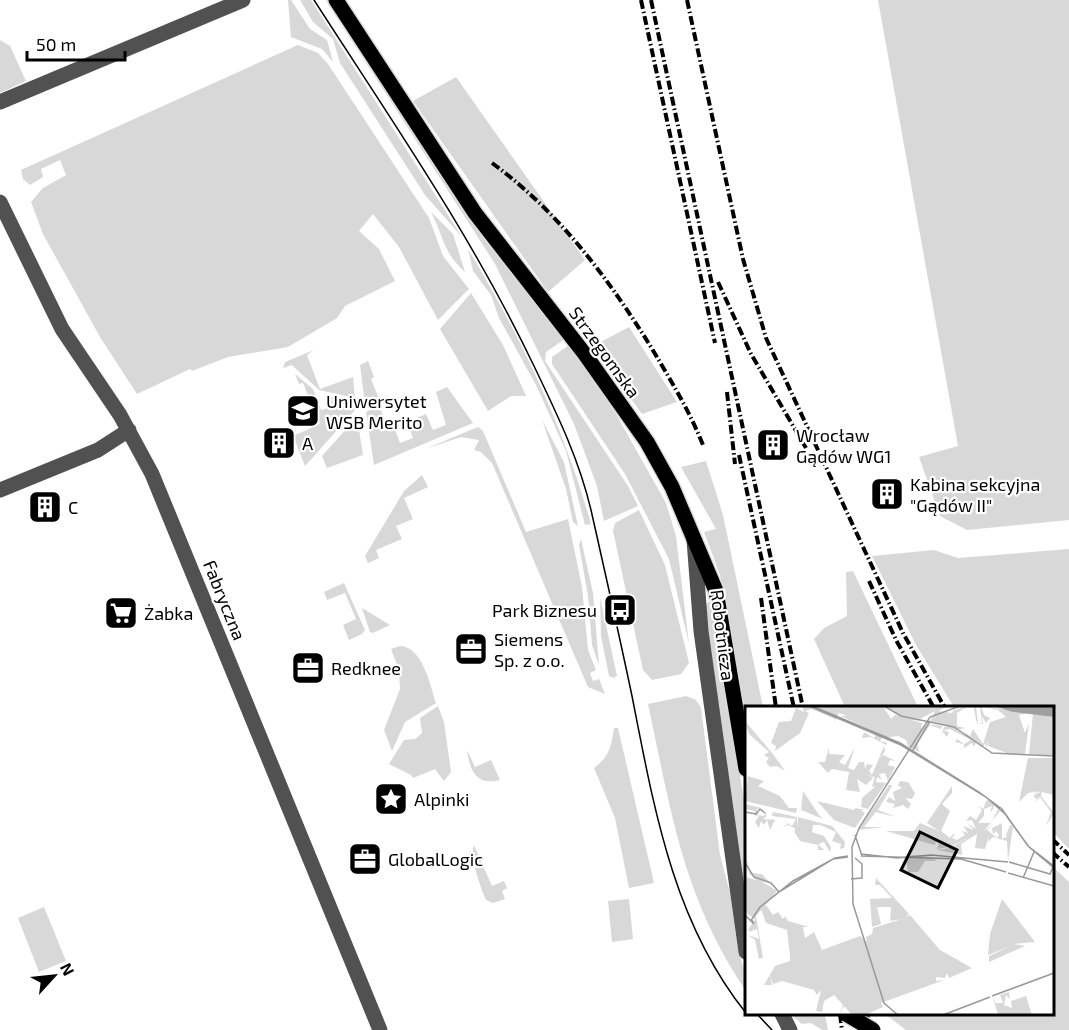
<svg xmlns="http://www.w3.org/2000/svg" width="1069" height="1030" font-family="'Exo 2',sans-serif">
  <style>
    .green { fill: #d8d8d8 }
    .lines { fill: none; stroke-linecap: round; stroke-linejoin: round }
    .major-casing { stroke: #dbdbdb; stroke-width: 18 }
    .minor { stroke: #515151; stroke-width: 15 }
    .major { stroke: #000; stroke-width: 15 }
    .tram { stroke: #000; stroke-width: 1.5 }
    .rail { stroke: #000; stroke-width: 4; stroke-dasharray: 9 3 1.5 3; stroke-linecap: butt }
    .major-bridge-casing { stroke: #dbdbdb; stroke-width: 18; stroke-linecap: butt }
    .major-bridge { stroke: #000; stroke-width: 15 }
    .labels { text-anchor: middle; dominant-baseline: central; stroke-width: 4.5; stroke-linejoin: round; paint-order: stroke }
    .street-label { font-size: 18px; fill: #000; stroke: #fff }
    .poi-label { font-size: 18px; fill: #000; stroke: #fff; text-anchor: start }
    .inset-road { fill: none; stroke: #999; stroke-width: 1.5 }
    .view { fill: #000; fill-opacity: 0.15; stroke: #000; stroke-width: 3 }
    .inset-edge { fill: none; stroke: #000; stroke-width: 3 }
  </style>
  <rect width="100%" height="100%" fill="#fff"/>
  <!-- green -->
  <path class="green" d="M 288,0 L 291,0 L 310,29 L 327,40 L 333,62 L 322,49 L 291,37 Z
    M 300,0 L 311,0 L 462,237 L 425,195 L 340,63 L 333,39 L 313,22 Z
    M 326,0 L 329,0 L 466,212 L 565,339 L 546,352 L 545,361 L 628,486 L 638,506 L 604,521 L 597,486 L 574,424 L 495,264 Z
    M 878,0 L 1069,0 L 1069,520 L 967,530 L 940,516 L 919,457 L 958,446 Z
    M 0,40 L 10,46 L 26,81 L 0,93 Z
    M 298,45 L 318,53 L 328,64 L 429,218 L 443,256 L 469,289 L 438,320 L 399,247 L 373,214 L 359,231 L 379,249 L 395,281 L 345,306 L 337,318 L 288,347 L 228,357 L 192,371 L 190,369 L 137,394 L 100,337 L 43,234 L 31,202 L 43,188 L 66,175 L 60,160 L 41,169 L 43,177 L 30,185 L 23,179 L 21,170 Z
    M 456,77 L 585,260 L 548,292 L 413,101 Z
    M 431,212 L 453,234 L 465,272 C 442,251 445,239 431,212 Z
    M 468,249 C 520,335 564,427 591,524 L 585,525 L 566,451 L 536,385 L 499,318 L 491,295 L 473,271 Z
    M 471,293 L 503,345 L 526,396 L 511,396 L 488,411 L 440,329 Z
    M 629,327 L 677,402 L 642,414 L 593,346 Z
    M 569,345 L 612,407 L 666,503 L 676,536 L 689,644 L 669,559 L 625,474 L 552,364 L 552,357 Z
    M 314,350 L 307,355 L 320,389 L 353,377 L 355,398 L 319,390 L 292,365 L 283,368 L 285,362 Z
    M 368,361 L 374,377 L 371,379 L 379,399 L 364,397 L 360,365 Z
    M 295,374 L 313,389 L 321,410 L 331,407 L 326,396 L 356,402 L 356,409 L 305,466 L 293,436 L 320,424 L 303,383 L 299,384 Z
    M 447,387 L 473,423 L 374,465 L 366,412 L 379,405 L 388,429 L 394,427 L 400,443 L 413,438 L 407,422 L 426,414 L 433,430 L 446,425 L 436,392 Z
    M 357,417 L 363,455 L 327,468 L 322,456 Z
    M 542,420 L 564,462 L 578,526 L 573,522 L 566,489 Z
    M 478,427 L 483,431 L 526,532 L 568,519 L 582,587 L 588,650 L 596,670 L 590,673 L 593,681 L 599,679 L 605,694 L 588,687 L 492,463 L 481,452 L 474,450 L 479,440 L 461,437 L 425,449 Z
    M 706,461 L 723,515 L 763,707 L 746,708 L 746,716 L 720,575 L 704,532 L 716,529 L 681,467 Z
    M 422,475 L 428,487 L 404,498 L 413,519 L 396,526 L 402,539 L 376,550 L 379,558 L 368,563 L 365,556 L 404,491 Z
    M 639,510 L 665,565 L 689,663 L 681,674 L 652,680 L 643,670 L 613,531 L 615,523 Z
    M 581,539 L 593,593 L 599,665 L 592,645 L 588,596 L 579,545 Z
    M 1069,549 L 1069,849 L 1053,832 L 1052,708 L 954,707 L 916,645 L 872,556 L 934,550 L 958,558 Z
    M 853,571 L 918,707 L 845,707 L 814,639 L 824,628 L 847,616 L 846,572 Z
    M 344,583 L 365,630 L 362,634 L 349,640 L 343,625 L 356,619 L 345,593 L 327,600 L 324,592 Z
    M 600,597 L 617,676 L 613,678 L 609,676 L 601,636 Z
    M 708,602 L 711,603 L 746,811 L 746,916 L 705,607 Z
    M 362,608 L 390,625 L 373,633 L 370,632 Z
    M 400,646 C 423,647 430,685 436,703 L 405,722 L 392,751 L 384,730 L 400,689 L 399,670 L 391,649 Z
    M 686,696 L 696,700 L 701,708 L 720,855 L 730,893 L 738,950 L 746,975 L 746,991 C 683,898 671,811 648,704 Z
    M 438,706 L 444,722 L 451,772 L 444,781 L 435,769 L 413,778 L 411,775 L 389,764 L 404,740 L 415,739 L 422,733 L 420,718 Z
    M 614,728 L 618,728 L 654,883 L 629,888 L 615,818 L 594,768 C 610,756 611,746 614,728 Z
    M 467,750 L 475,767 L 491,760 L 500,780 C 476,786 470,771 467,750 Z
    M 474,845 L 492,886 L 504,881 L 507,888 L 502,891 L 505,899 L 493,903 L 486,900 C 481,889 469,855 474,845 Z
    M 1053,867 L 1069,882 L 1069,1030 L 906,1030 L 885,1014 L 1052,1014 Z
    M 629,899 L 633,939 L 612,942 L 608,901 Z
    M 44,907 L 66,961 L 39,972 L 18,918 Z
    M 790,1014 L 825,1014 L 828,1030 L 822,1030 L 811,1023 L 802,1024 Z"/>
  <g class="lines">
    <defs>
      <path id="major" d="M 336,0 L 475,213 L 584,353 L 647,442 L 672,487 L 716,591 L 746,769"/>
    </defs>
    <!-- major casing -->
    <use href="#major" class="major-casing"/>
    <!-- minor -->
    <path class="minor" d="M 0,102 L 243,0
      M 0,202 L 62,329 L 120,415 L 152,474 L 380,1030
      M 0,490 L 98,450 L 129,430
      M 694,540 L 701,631 L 746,952
      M 782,1014 L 790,1030"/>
    <!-- major -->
    <use href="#major" class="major"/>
    <!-- tram -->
    <path class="tram" d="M 314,0 C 392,121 472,236 534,366 C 557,414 579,459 591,510 C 605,572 619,634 632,696 C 654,808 673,922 746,1013
      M 757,1014 L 772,1030"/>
    <!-- rail -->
    <path class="rail" d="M 641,0 L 715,343
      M 651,0 L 803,708
      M 687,0 L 743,259 L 766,338 L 903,633 L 945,708
      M 492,163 C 559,212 608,278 651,347 C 670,379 689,410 703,445
      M 718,282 L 751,354 L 806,448
      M 727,392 L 735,464
      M 739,455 L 794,708
      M 869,581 L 896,640 L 934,708
      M 761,598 L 776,708
      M 1052,839 L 1069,855
      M 1052,852 L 1069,867
      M 840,1014 L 842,1030
      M 867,1014 L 870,1030"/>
    <defs>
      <path id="major-bridge" d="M 846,1014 L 873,1030"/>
    </defs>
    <!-- major-bridge casing -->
    <use href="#major-bridge" class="major-bridge-casing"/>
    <!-- major-bridge -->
    <use href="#major-bridge" class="major-bridge"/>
  </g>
  <!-- icons -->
  <defs>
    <symbol id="university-square" viewBox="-11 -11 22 22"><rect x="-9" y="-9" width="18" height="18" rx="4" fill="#000" stroke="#fff"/><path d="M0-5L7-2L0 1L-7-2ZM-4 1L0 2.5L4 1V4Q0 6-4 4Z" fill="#fff"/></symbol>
    <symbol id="building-square" viewBox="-11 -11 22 22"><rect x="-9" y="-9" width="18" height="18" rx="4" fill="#000" stroke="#fff"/><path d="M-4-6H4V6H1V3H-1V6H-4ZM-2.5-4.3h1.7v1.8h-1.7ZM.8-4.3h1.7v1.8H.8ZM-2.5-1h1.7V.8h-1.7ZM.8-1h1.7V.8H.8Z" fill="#fff"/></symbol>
    <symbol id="bus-square" viewBox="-11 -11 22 22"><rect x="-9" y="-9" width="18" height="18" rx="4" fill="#000" stroke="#fff"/><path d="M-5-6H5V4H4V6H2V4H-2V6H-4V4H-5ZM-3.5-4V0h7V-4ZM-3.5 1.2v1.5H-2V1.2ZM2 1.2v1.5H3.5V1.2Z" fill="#fff"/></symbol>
    <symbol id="supermarket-square" viewBox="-11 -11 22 22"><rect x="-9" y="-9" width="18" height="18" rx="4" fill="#000" stroke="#fff"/><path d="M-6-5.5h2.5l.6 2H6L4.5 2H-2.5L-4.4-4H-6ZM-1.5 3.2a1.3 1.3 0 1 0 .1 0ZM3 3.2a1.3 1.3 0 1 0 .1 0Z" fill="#fff"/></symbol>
    <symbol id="office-square" viewBox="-11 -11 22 22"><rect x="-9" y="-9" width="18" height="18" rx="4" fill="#000" stroke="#fff"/><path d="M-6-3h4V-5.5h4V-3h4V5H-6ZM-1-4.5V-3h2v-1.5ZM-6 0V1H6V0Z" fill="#fff"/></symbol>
    <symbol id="sight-square" viewBox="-11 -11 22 22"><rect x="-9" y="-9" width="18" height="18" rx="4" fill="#000" stroke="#fff"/><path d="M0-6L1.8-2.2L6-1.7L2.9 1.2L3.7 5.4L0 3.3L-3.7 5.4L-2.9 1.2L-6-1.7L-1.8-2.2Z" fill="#fff"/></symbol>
  </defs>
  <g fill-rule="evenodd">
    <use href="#university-square" x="284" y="392" width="38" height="38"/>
    <use href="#building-square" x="260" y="424" width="38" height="38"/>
    <use href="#building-square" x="754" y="426" width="38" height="38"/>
    <use href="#building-square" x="868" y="475" width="38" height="38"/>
    <use href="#building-square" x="26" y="488" width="38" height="38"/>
    <use href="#bus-square" x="601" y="591" width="38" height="38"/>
    <use href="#supermarket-square" x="102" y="594" width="38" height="38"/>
    <use href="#office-square" x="452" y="630" width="38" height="38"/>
    <use href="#office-square" x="289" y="649" width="38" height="38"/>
    <use href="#sight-square" x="372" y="780" width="38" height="38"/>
    <use href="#office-square" x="346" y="840" width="38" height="38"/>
  </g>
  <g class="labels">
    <!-- street labels -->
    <g class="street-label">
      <text transform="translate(605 352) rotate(54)">Strzegomska</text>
      <text transform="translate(225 600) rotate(68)">Fabryczna</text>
      <text transform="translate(723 635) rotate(83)">Robotnicza</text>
    </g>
    <!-- poi labels -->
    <g class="poi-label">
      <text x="326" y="401">Uniwersytet<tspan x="326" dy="21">WSB Merito</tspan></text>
      <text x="796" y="435">Wrocław<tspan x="796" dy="21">Gądów WG1</tspan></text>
      <text x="302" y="443">A</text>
      <text x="910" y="484">Kabina sekcyjna<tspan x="910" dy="21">"Gądów II"</tspan></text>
      <text x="68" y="507">C</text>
      <text x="597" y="610" text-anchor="end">Park Biznesu</text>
      <text x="144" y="613">Żabka</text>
      <text x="494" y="639">Siemens<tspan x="494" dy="21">Sp. z o.o.</tspan></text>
      <text x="331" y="668">Redknee</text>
      <text x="414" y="799">Alpinki</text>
      <text x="388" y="859">GlobalLogic</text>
    </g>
  </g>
  <!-- overview -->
  <g transform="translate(745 706)">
    <rect width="309" height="309" fill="#fff"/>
    <path d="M 57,0 L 138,0 L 146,13 L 150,9 L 178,15 L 166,14 L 177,17 L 176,22 L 184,18 L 197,20 L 196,23 L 185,19 L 172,37 L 174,46 L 149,33 L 163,40 L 161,34 L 153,30 L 137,32 L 135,35 L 142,37 L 141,39 L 126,31 L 117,32 L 119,26 L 129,32 L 132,27 L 96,10 L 102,10 L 94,7 L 89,17 L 90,13 L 67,3 L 60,5 L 64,7 L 55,27 L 30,45 L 31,40 L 26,37 L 34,16 L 46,15 L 51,2 L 59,6 ZM 141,0 L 204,0 L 193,5 L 207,7 L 209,4 L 223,0 L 212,7 L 212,20 L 220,22 L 211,24 L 223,31 L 219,26 L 225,30 L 228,23 L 238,38 L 245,16 L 261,11 L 253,4 L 236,0 L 239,9 L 245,12 L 241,17 L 237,10 L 238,18 L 233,18 L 231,14 L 229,2 L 231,0 L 233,18 L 237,17 L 235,0 L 286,7 L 274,9 L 280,27 L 284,17 L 280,48 L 267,49 L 243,40 L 242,35 L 242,43 L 240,37 L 238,41 L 231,36 L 229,41 L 227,37 L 219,42 L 219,38 L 210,36 L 212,33 L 219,38 L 226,34 L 205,23 L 198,24 L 204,26 L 202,31 L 198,26 L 196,30 L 199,21 L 205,20 L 185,15 L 190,5 L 175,13 L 153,9 ZM 288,8 L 309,11 L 309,50 L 284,48 ZM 0,15 L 28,48 L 40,65 L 32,60 L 25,61 L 21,56 L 24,52 L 19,49 L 24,46 L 4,28 ZM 139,40 L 140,45 L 134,53 L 138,49 L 151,55 L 145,54 L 143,59 L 150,61 L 143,75 L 140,67 L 134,68 L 137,74 L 132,71 L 131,76 L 141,77 L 123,103 L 116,101 L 117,92 L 131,80 L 127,81 L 130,70 L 128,71 L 122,68 L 128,72 L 121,79 L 112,73 L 115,86 L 101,84 L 104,66 L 87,63 L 83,67 L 73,56 L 80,56 L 84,41 L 84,48 L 100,49 L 94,56 L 100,59 L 110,41 L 103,62 L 109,64 L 114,56 L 119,56 L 120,63 L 122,58 L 128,59 L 124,65 L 127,69 ZM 283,52 L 309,52 L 309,89 L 297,86 L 296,90 L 309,107 L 301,120 L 306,106 L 295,91 L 290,97 L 293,91 L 290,93 L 289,89 L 296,86 L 288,87 L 295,85 L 283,87 L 274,96 ZM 3,70 L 19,75 L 13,80 L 35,90 L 44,102 L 52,102 L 51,107 L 0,95 ZM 155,75 L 163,76 L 170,87 L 167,93 L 160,92 L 166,98 L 163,103 L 158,99 L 148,102 L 150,98 L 141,96 L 144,91 L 150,95 L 148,86 L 157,82 L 153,79 ZM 144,79 L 146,79 L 147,80 L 133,104 L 151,111 L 131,106 L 119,121 L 139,121 L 113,124 ZM 207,80 L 207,87 L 197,98 L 205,105 L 196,125 L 205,132 L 208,128 L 210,128 L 207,132 L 212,134 L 220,129 L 217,125 L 223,127 L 218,120 L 229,124 L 221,116 L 231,123 L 227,114 L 221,115 L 225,110 L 231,114 L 237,104 L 232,99 L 238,103 L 242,93 L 249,99 L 248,103 L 245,107 L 247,100 L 239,103 L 239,110 L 233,117 L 246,117 L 253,103 L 255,105 L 239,125 L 249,118 L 242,124 L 252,132 L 254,129 L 251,125 L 248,128 L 247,122 L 257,117 L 257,133 L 262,131 L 261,129 L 265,119 L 268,120 L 263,156 L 262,135 L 248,131 L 243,136 L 244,129 L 240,143 L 230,142 L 232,128 L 216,138 L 217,149 L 192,144 L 205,142 L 226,130 L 205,141 L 192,143 L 195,133 L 189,139 L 141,125 L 169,125 L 175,117 L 194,125 L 182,117 ZM 58,85 L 74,109 L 78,113 L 56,104 ZM 72,95 L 109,104 L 110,102 L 121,104 L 116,104 L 120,107 L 110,122 L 89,114 ZM 0,98 L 16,102 L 12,103 L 13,109 L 19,110 L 21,105 L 21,111 L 18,113 L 27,114 L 22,112 L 30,114 L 25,124 L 22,114 L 19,119 L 16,115 L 14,122 L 10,116 L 14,110 L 12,109 L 12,110 L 5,108 L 10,109 L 10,105 L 0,103 ZM 28,106 L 52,111 L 52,123 L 53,111 L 87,120 L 100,136 L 99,142 L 95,143 L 96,138 L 87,135 L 91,126 L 75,119 L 68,119 L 67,126 L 79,130 L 86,141 L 85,146 L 79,136 L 73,138 L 79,144 L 73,144 L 73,139 L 55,135 L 47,122 L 50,126 L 50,122 L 42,119 L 37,123 L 42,118 L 38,115 L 47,120 L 51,113 L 27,110 ZM 167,149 L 208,153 L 186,151 L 192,155 L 180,155 L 173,166 L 163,166 L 161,153 ZM 1,152 L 6,167 L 17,168 L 25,177 L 16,175 L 32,185 L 11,210 L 18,252 L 14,253 L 10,234 L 3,229 L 14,233 L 12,223 L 7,225 L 10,220 L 6,226 L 3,224 L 10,213 L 0,206 L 0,171 L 11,174 L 4,167 ZM 131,172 L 164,208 L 160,212 L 165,209 L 195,244 L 227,262 L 204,272 L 202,267 L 200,272 L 191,271 L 191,275 L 199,274 L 136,297 L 138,301 L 120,309 L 107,309 L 99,300 L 94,309 L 98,299 L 89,289 L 79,295 L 77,306 L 71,305 L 76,284 L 72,289 L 69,284 L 37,275 L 28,278 L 25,269 L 27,279 L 19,279 L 30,260 L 45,255 L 45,250 L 42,224 L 21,217 L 16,203 L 21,199 L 28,209 L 33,206 L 38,213 L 40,210 L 43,215 L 64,221 L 58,221 L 60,232 L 69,226 L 77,244 L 115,230 L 122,236 L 121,231 L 127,228 L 128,222 L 157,213 L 145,215 L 146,201 L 132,201 L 136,218 L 127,221 L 125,193 L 147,192 L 135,179 L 130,179 ZM 257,193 L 290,236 L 269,238 L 280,240 L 244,256 L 244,250 L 268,239 L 243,249 L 245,228 ZM 264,286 L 265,293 L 261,289 L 259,299 L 267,302 L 266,295 L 281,290 L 287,309 L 253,309 L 248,291 L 251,297 L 258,297 L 255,289 Z" fill="#d8d8d8"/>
    <path d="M 248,0 L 309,0 L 309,11 L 268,6 Z" fill="#9f9f9f"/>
    <path class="inset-road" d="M 64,0 L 156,39 L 241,91 L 260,108 L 284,141 L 309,162M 67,0 L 155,37 L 234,86 L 257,103 L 283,140 L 309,160M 139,0 L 156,10 L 209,21 L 247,47 L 309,50M 168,44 L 185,15M 0,106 L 11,108 L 15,103 L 20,107M 110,129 L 117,150M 116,148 L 152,152 L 186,149 L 263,156M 116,150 L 216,153 L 261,166M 264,156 L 305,168 L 308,161M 0,157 L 9,171 L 26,177 L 34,186 L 88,153 L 103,151M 263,167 L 309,180M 278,172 L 289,146M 106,173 L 117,172 L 117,158 L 110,152M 0,209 L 9,218 L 6,213M 7,213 L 15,201 L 48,175 L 90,152 L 103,150M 247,290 L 309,267M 247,290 L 309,267M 153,309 L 139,297 L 108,198 L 107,141 L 114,122 L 185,11 L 215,0M 198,309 L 245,291M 198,309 L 245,291"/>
    <path class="view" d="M 175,126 L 212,144 L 193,182 L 156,164 Z"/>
    <rect width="309" height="309" class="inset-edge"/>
  </g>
  <!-- north arrow -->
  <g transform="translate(54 976) rotate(63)" stroke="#ffffff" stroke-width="4.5" paint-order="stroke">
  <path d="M0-4.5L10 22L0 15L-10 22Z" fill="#000000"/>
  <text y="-9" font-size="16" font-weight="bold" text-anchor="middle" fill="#000000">N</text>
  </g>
  <!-- scale -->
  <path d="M27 51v9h98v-9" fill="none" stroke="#000000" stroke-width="3"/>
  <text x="36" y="51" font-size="18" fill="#000000" stroke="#ffffff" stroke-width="4.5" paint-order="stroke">50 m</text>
</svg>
